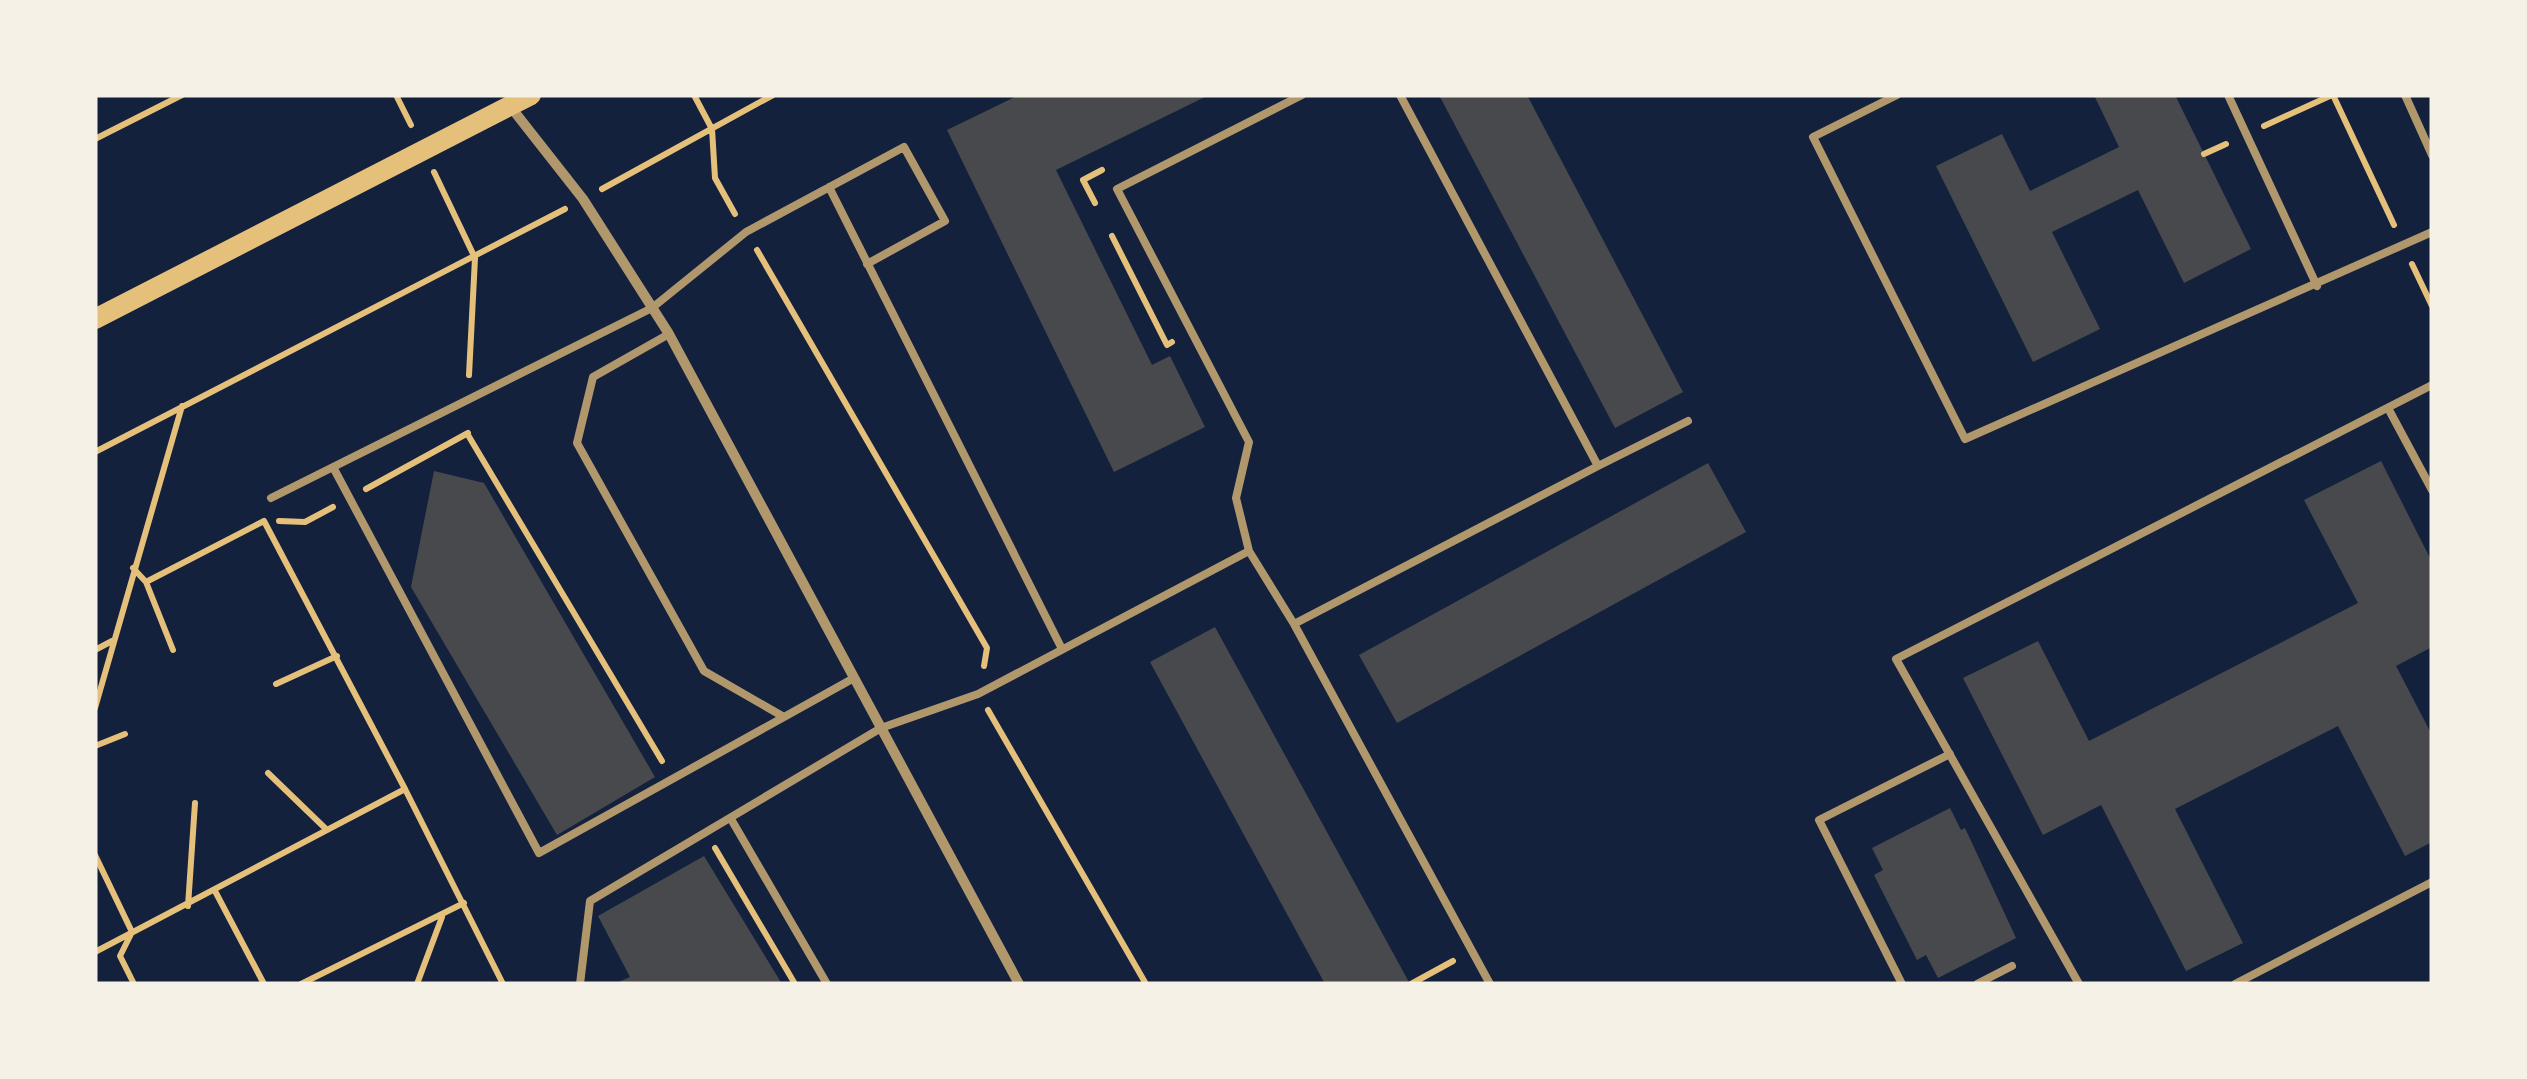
<svg xmlns="http://www.w3.org/2000/svg" width="2527" height="1079" font-family="'DejaVu Sans',sans-serif">
  <style>
    .building { fill: #48494c }
    .lines { fill: none; stroke-linecap: round; stroke-linejoin: round }
    .path { stroke: #e5c07b; stroke-width: 6 }
    .service { stroke: #b1986c; stroke-width: 8 }
    .minor { stroke: #b1986c; stroke-width: 10 }
    .secondary { stroke: #e5c07b; stroke-width: 20 }
  </style>
  <rect width="100%" height="100%" fill="#14213d"/>
  <!-- building -->
  <path class="building" d="M 1019,95 L 1209,95 L 1056,170 L 1152,365 L 1170,356 L 1205,427 L 1114,472 L 947,130 Z
    M 1439,95 L 1527,95 L 1683,392 L 1615,428 Z
    M 2094,95 L 2175,95 L 2251,249 L 2184,283 L 2138,190 L 2052,232 L 2100,329 L 2033,362 L 1936,166 L 2002,134 L 2030,191 L 2119,147 Z
    M 2381,461 L 2432,562 L 2432,647 L 2396,666 L 2432,735 L 2432,842 L 2405,856 L 2338,726 L 2175,809 L 2243,943 L 2186,971 L 2101,805 L 2043,835 L 1963,678 L 2038,641 L 2089,741 L 2358,603 L 2304,500 Z
    M 1708,463 L 1746,532 L 1397,723 L 1359,655 Z
    M 434,471 L 484,483 L 655,777 L 557,835 L 411,587 Z
    M 1215,627 L 1410,984 L 1325,984 L 1150,662 Z
    M 1950,808 L 1961,830 L 1965,828 L 2016,938 L 1938,978 L 1926,955 L 1917,960 L 1874,875 L 1883,870 L 1872,848 Z
    M 704,856 L 782,984 L 614,984 L 630,977 L 598,916 Z"/>
  <g class="lines">
    <!-- path -->
    <path class="path" d="M 396,95 L 411,125
      M 694,95 L 712,129 L 715,178 L 735,214
      M 2333,95 L 2394,225
      M 2264,126 L 2332,95
      M 95,139 L 182,95
      M 2204,154 L 2226,144
      M 434,172 L 475,258 L 469,375
      M 602,189 L 773,95
      M 1095,203 L 1083,180 L 1102,170
      M 1112,236 L 1167,345 L 1172,342
      M 757,250 L 987,648 L 984,666
      M 2412,264 L 2432,306
      M 468,435 L 662,761
      M 95,452 L 565,209
      M 366,489 L 468,433
      M 279,521 L 305,522 L 333,507
      M 133,568 L 146,582 L 173,650
      M 146,582 L 264,521 L 405,789
      M 95,650 L 112,641
      M 276,684 L 337,656
      M 95,708 L 182,406
      M 988,710 L 1146,984
      M 95,746 L 125,734
      M 268,773 L 327,830
      M 715,848 L 795,984
      M 95,855 L 132,932 L 120,956 L 134,984
      M 215,891 L 264,984
      M 188,906 L 195,803
      M 95,952 L 405,789 L 503,984
      M 301,984 L 464,903
      M 417,984 L 442,917
      M 1411,984 L 1453,961"/>
    <!-- service -->
    <path class="service" d="M 1400,95 L 1598,466 L 1294,624 L 1490,984
      M 1897,95 L 1813,137 L 1965,439 L 2432,232
      M 2228,95 L 2317,286
      M 2405,95 L 2432,155
      M 829,187 L 1062,649
      M 669,334 L 593,377 L 577,443 L 704,671 L 784,717 L 854,678
      M 2388,408 L 2432,490
      M 1598,466 L 1688,421
      M 333,467 L 539,853 L 784,717
      M 271,498 L 652,308 L 746,232 L 904,147 L 945,221 L 867,264
      M 1294,624 L 1249,551 L 1236,498 L 1249,442 L 1117,189 L 1302,95
      M 731,819 L 827,984
      M 580,984 L 590,901 L 881,728 L 978,694 L 1249,551
      M 1902,984 L 1819,820 L 1950,754
      M 1977,984 L 2012,966
      M 2079,984 L 1896,659 L 2432,385
      M 2235,984 L 2432,882"/>
    <!-- minor -->
    <path class="minor" d="M 510,106 L 583,199 L 669,334 L 1019,984"/>
    <!-- secondary -->
    <path class="secondary" d="M 95,319 L 531,95"/>
  </g>
  <!-- border -->
  <rect width="2527" height="1079" fill="none" stroke="#f6f1e7" stroke-width="195"/>
</svg>
